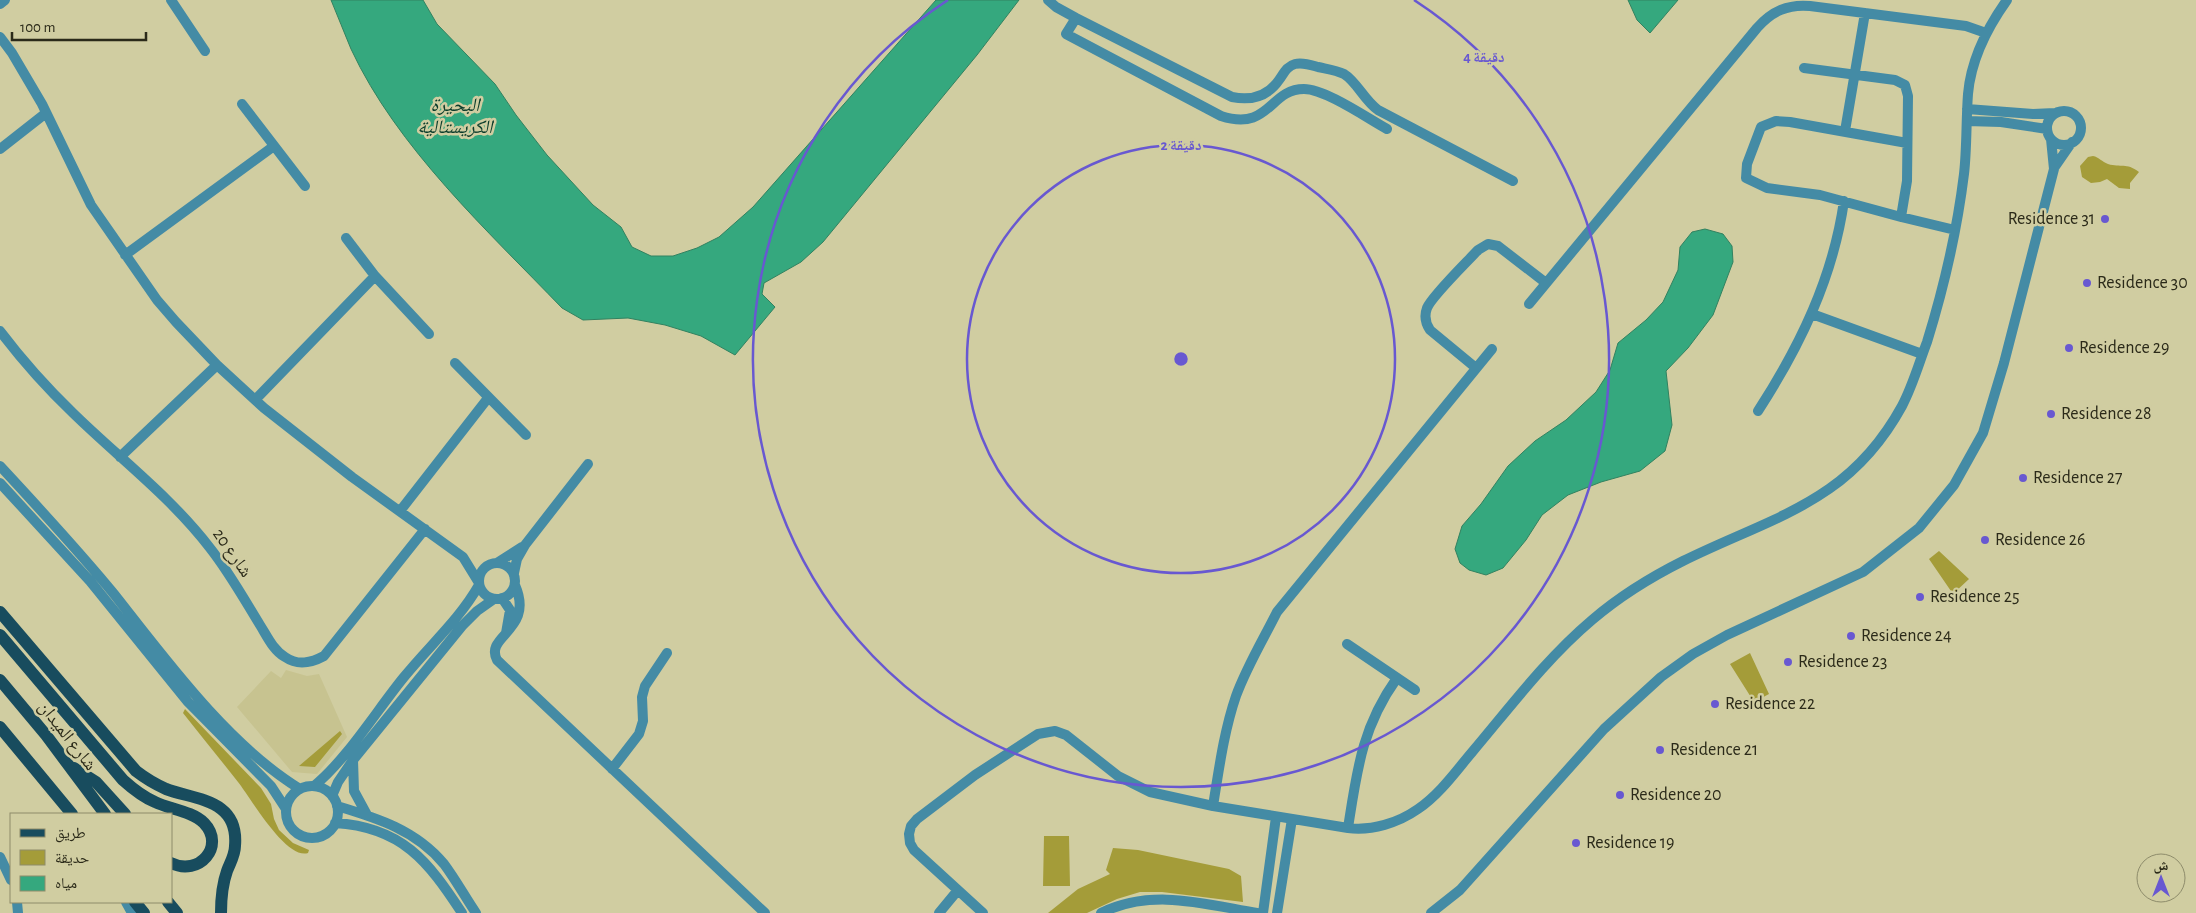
<svg xmlns="http://www.w3.org/2000/svg" width="2196" height="913" font-family="'Alegreya Sans','Noto Naskh Arabic',sans-serif">
  <style>
    .built { fill: #c7c390 }
    .green { fill: #a49c39 }
    .water { fill: #35a87e; stroke: #328260 }
    .lines { fill: none; stroke-linecap: round; stroke-linejoin: round }
    .minor { stroke: #448ba5; stroke-width: 10 }
    .major { stroke: #184c5e; stroke-width: 12 }
    .ring { fill: none; stroke: #6858d1; stroke-width: 2.5 }
    .poi-dot { fill: #6858d1; stroke: #d0cda1; stroke-width: 2 }
    .labels { text-anchor: middle; dominant-baseline: central; stroke-width: 5; stroke-linejoin: round; paint-order: stroke }
    .poi-label { font-size: 18px; fill: #2b2a19; stroke: #d0cda1; text-anchor: start }
    .street-label { font-size: 18px; fill: #2b2a19; stroke: #d0cda1 }
    .water-label { font-size: 19px; font-style: italic; fill: #0b3c2b; stroke: #d0cda1 }
    .centre { fill: #6858d1; stroke: #d0cda1; stroke-width: 2.5 }
    .ring-label { font-size: 15px; text-anchor: middle; font-weight: bold; fill: #6858d1; stroke: #d0cda1; stroke-width: 5; stroke-linejoin: round; paint-order: stroke }
  </style>
  <rect width="100%" height="100%" fill="#d0cda1"/>
  <!-- built -->
  <path class="built" d="M 286,670 L 307,676 L 319,674 L 347,737 L 317,774 L 292,772 L 237,707 L 271,671 L 281,678 Z"/>
  <!-- green -->
  <path class="green" d="M 2093,156 C 2099,157 2102,162 2108,164 C 2121,168 2126,162 2139,172 L 2130,183 L 2130,189 L 2119,188 L 2107,179 L 2100,182 L 2091,183 L 2082,177 L 2080,166 L 2088,157 Z
    M 1939,551 L 1969,579 L 1953,594 L 1929,559 Z
    M 1750,653 L 1769,694 L 1754,702 L 1730,664 Z
    M 185,709 L 261,788 L 271,804 L 274,819 L 279,830 L 293,843 L 309,850 L 308,853 C 286,860 250,797 238,782 C 220,759 201,736 183,713 Z
    M 340,731 L 342,734 L 315,767 L 299,766 Z
    M 1044,836 L 1069,836 L 1070,886 L 1043,886 Z
    M 1113,848 L 1138,850 L 1229,869 L 1241,876 L 1243,902 L 1162,892 L 1140,892 L 1117,899 L 1087,913 L 1048,913 L 1078,889 L 1110,874 L 1106,870 Z"/>
  <!-- water -->
  <path class="water" d="M 331,0 L 423,0 L 437,24 L 495,84 L 516,115 L 547,155 L 593,205 L 621,227 L 632,247 L 651,256 L 673,256 L 697,248 L 719,237 L 753,207 L 936,0 L 1019,0 L 977,55 L 823,242 L 801,262 L 764,283 L 762,294 L 775,307 L 735,355 L 701,336 L 665,325 L 628,318 L 583,320 L 562,308 C 488,231 397,148 351,49 C 344,33 338,16 331,0 Z
    M 1628,0 L 1678,0 L 1650,33 L 1637,20 Z
    M 1705,229 L 1723,234 L 1732,246 L 1733,262 L 1713,315 L 1688,348 L 1666,371 L 1672,425 L 1665,451 L 1640,471 L 1601,482 L 1568,495 L 1542,515 L 1526,540 L 1503,568 L 1486,575 L 1469,570 L 1460,563 L 1455,549 L 1462,526 L 1481,504 L 1508,466 L 1535,441 L 1566,420 L 1596,392 L 1610,370 L 1618,343 L 1646,320 L 1663,302 L 1678,270 L 1680,247 L 1692,232 Z"/>
  <g class="lines">
    <!-- minor -->
    <path class="minor" d="M 171,0 L 205,51
      M 1048,0 L 1056,7 L 1076,18 L 1232,97 C 1252,101 1268,96 1279,80 C 1284,73 1287,66 1295,64 C 1303,62 1311,65 1318,67 C 1327,69 1336,70 1344,74 C 1357,82 1364,100 1378,110 L 1513,181
      M 0,4 L 5,0
      M 1076,18 L 1066,34 L 1221,116 C 1270,132 1269,89 1304,89 C 1325,89 1367,118 1387,129
      M 0,37 L 12,53 L 42,104 L 91,205 L 157,300 L 176,322 L 217,365 L 264,408 L 352,477 L 463,557 L 479,583
      M 1804,68 L 1895,80 L 1905,85 L 1908,96 L 1907,181 L 1901,217 L 1820,195 L 1767,188 L 1746,178 L 1747,164 L 1761,127 L 1776,121 L 1790,122 L 1907,143
      M 242,104 L 305,186
      M 1967,109 L 2033,114 L 2055,113
      M2047 128a17 17 0 1 1 34 0a17 17 0 1 1-34 0Z
      M 1967,121 L 2001,122 L 2047,129
      M 1845,131 L 1865,13
      M 0,149 L 46,113
      M 2054,168 L 2072,142
      M 1901,217 L 1955,230
      M 346,238 L 375,276 L 429,334
      M 125,255 L 274,146
      M 1529,304 L 1757,28 C 1772,11 1788,4 1810,6 L 1966,26 L 1986,33
      M 1812,314 L 1922,354
      M 0,331 C 22,360 47,388 73,413 C 119,458 171,497 210,548 C 229,572 244,599 260,625 C 267,636 273,650 285,657 C 298,666 311,663 324,656 L 425,529
      M 455,363 L 526,435
      M 1476,368 L 1430,330 C 1426,324 1424,316 1427,308 C 1432,296 1467,262 1478,250 L 1488,244 L 1498,246 L 1546,283
      M 255,400 L 375,276
      M 1758,411 C 1800,346 1833,278 1844,201
      M 120,457 L 217,365
      M 0,466 C 39,508 78,550 114,594 C 166,660 228,745 300,789
      M 0,483 L 90,581 L 188,702 L 271,786 L 286,809
      M 400,511 L 488,398
      M479 581a18 18 0 1 1 36 0a18 18 0 1 1-36 0Z
      M 497,563 L 522,547
      M 514,573 L 517,559 L 525,545 L 588,464
      M 515,585 C 535,631 484,635 497,660 L 765,913
      M 502,598 L 510,610 L 506,633
      M 1347,644 L 1415,690
      M 353,760 L 354,791 L 367,815
      M 612,769 L 639,734 L 643,721 L 642,697 L 645,686 L 667,653
      M 314,786 C 347,759 377,710 404,677 C 430,645 459,620 479,585
      M286 812a26 26 0 1 1 52 0a26 26 0 1 1-52 0Z
      M 332,796 L 338,782 L 353,760 L 462,626 L 477,611 L 494,599
      M 337,806 C 377,818 416,830 444,864 C 456,880 465,897 476,913
      M 1213,806 C 1219,769 1224,731 1236,696 C 1247,666 1263,640 1277,612 L 1492,349
      M 335,823 C 402,827 428,861 462,913
      M 1348,828 C 1357,770 1362,727 1397,678
      M 0,857 L 11,880
      M 17,902 L 18,913
      M 126,902 L 132,913
      M 939,913 L 958,890
      M 983,913 L 914,850 L 910,843 L 909,834 L 911,826 L 917,819 L 975,775 L 1038,734 L 1055,731 L 1066,735 L 1118,776 L 1150,792 L 1213,806 L 1348,828 C 1372,831 1398,823 1418,809 C 1440,794 1456,771 1473,751 C 1511,706 1547,658 1592,620 C 1620,596 1651,577 1683,561 C 1774,516 1849,503 1902,406 C 1913,385 1919,363 1927,342 C 1944,287 1957,231 1964,174 C 1967,148 1966,121 1968,94 C 1971,59 1987,28 2007,0
      M 1101,913 C 1152,888 1204,904 1257,913
      M 1263,913 L 1276,817
      M 1277,913 L 1292,819
      M 1431,913 L 1460,890 L 1604,729 L 1661,677 L 1693,654 L 1727,635 L 1863,572 L 1919,528 L 1954,485 L 1983,433 L 2004,363 L 2054,169 L 2051,139"/>
    <!-- major -->
    <path class="major" d="M 0,612 L 136,771 C 145,778 155,784 166,789 C 196,800 239,799 235,846 C 235,855 230,863 227,871 C 222,885 221,898 221,913
      M 0,635 L 123,780 C 133,789 143,797 155,802 C 169,809 192,811 204,823 C 226,846 199,877 171,863
      M 0,680 L 46,735 L 105,814
      M 0,727 L 72,814
      M 74,768 L 96,782 L 125,814
      M 135,902 L 144,913
      M 168,902 L 177,913"/>
  </g>
  <!-- distance rings -->
  <g class="ring">
    <circle cx="1181" cy="359" r="214"/>
    <path d="M1414 0A428 428 0 1 1 948 0"/>
  </g>
  <!-- markers -->
  <g class="poi-dot">
    <circle cx="2105" cy="219" r="5"/>
    <circle cx="2087" cy="283" r="5"/>
    <circle cx="2069" cy="348" r="5"/>
    <circle cx="2051" cy="414" r="5"/>
    <circle cx="2023" cy="478" r="5"/>
    <circle cx="1985" cy="540" r="5"/>
    <circle cx="1920" cy="597" r="5"/>
    <circle cx="1851" cy="636" r="5"/>
    <circle cx="1788" cy="662" r="5"/>
    <circle cx="1715" cy="704" r="5"/>
    <circle cx="1660" cy="750" r="5"/>
    <circle cx="1620" cy="795" r="5"/>
    <circle cx="1576" cy="843" r="5"/>
  </g>
  <g class="labels">
    <!-- poi labels -->
    <g class="poi-label">
      <text x="2095" y="219" text-anchor="end">Residence 31</text>
      <text x="2097" y="283">Residence 30</text>
      <text x="2079" y="348">Residence 29</text>
      <text x="2061" y="414">Residence 28</text>
      <text x="2033" y="478">Residence 27</text>
      <text x="1995" y="540">Residence 26</text>
      <text x="1930" y="597">Residence 25</text>
      <text x="1861" y="636">Residence 24</text>
      <text x="1798" y="662">Residence 23</text>
      <text x="1725" y="704">Residence 22</text>
      <text x="1670" y="750">Residence 21</text>
      <text x="1630" y="795">Residence 20</text>
      <text x="1586" y="843">Residence 19</text>
    </g>
    <!-- street labels -->
    <g class="street-label">
      <text transform="translate(232 553) rotate(55)">شارع 20</text>
      <text transform="translate(67 736) rotate(52)">شارع الميدان</text>
    </g>
    <!-- water labels -->
    <g class="water-label">
      <text x="455" y="105">البحيرة<tspan x="455" dy="22">الكريستالية</tspan></text>
    </g>
  </g>
  <circle cx="1181" cy="359" r="8" class="centre"/>
  <g class="ring-label">
    <text x="1484" y="62">4 دقيقة</text>
    <text x="1181" y="150">2 دقيقة</text>
  </g>
  <!-- legend -->
  <rect x="10" y="813" width="162" height="90" fill="#d0cda1" stroke="#8e8c6b"/>
  <rect x="20" y="829" width="25" height="8" fill="#184c5e" stroke="#8e8c6b"/>
  <text x="55" y="838" font-size="15" fill="#2b2a19">طريق</text>
  <rect x="20" y="850" width="25" height="15" fill="#a49c39" stroke="#8e8c6b"/>
  <text x="55" y="863" font-size="15" fill="#2b2a19">حديقة</text>
  <rect x="20" y="876" width="25" height="15" fill="#35a87e" stroke="#8e8c6b"/>
  <text x="55" y="888" font-size="15" fill="#2b2a19">مياه</text>
  <!-- north arrow -->
  <g transform="translate(2161 878)"><circle r="24" fill="#d0cda1" stroke="#8e8c6b"/>
  <path d="M0-4L9 19L0 12L-9 19Z" fill="#6858d1"/>
  <text y="-8" font-size="14" font-weight="bold" text-anchor="middle" fill="#2b2a19">ش</text>
  </g>
  <!-- scale -->
  <path d="M12 32v8h134v-8" fill="none" stroke="#2b2a19" stroke-width="2.5"/>
  <text x="20" y="32" font-size="15" fill="#2b2a19" stroke="#d0cda1" stroke-width="4" paint-order="stroke">100 m</text>
</svg>
